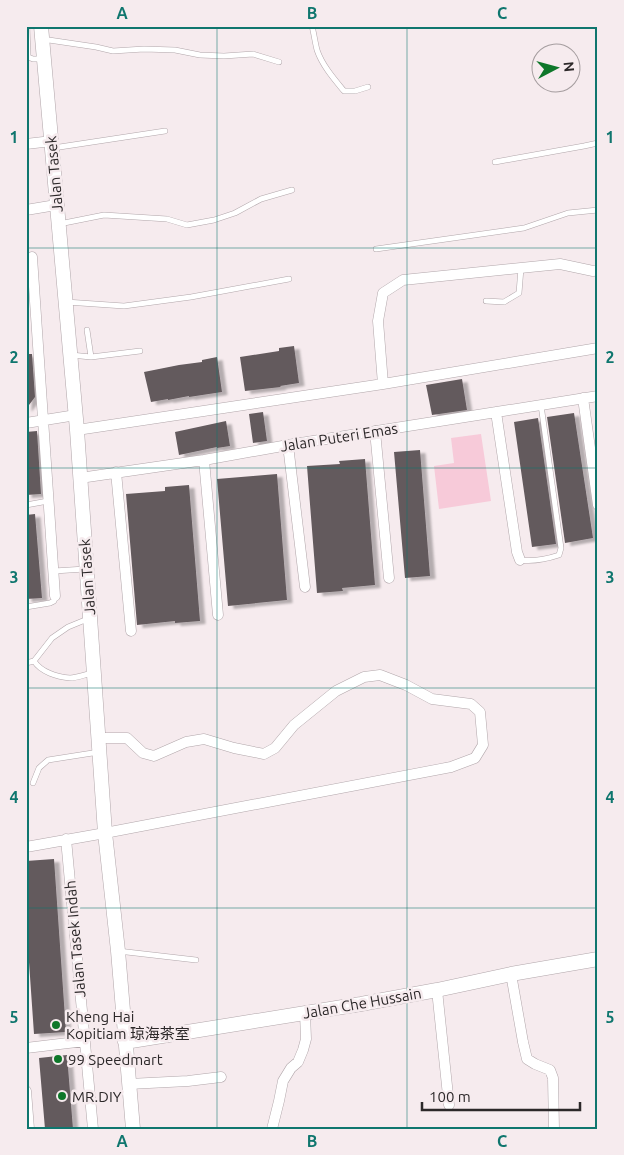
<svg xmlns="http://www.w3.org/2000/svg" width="624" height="1155" font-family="Ubuntu,'Noto Sans SC',sans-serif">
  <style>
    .green { fill: #f7cad9 }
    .building { fill: #635a5d; filter: url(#shadow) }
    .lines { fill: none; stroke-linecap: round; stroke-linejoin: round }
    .lane-casing { stroke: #b1a6aa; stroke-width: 6 }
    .street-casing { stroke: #b1a6aa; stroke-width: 11 }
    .secondary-casing { stroke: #b1a6aa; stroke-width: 15 }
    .lane { stroke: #fff; stroke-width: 5 }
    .street { stroke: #fff; stroke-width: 10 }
    .secondary { stroke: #fff; stroke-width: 14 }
    .grid { fill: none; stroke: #0f766e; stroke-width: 1; stroke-opacity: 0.55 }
    .poi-dot { fill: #0e772a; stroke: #f6ebee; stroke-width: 2 }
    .labels { text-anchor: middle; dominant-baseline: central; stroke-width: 5; stroke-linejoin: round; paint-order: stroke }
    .street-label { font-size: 15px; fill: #2c2829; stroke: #f6ebee }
    .poi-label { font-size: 15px; fill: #2c2829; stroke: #f6ebee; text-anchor: start }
    .neatline { fill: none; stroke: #0f766e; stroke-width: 2 }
    .grid-label { font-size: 16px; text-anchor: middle; font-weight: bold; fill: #0f766e }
  </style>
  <defs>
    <filter id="shadow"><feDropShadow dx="5.5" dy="3" stdDeviation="1" flood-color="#0004"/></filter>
  </defs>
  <rect width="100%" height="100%" fill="#f6ebee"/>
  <!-- green -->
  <path class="green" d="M 481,434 L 491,501 L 439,509 L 434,466 L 454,463 L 451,438 Z"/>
  <!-- building -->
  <path class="building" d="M 294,346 L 299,383 L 280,386 L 281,387 L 245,391 L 240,357 L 279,351 L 279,348 Z
    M 26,354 L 32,354 L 35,397 L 26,409 Z
    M 217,357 L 222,392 L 189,397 L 189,396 L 168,400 L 168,399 L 151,402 L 144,372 L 179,365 L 202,362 L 202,360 Z
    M 462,379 L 467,410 L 432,415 L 426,385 Z
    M 263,412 L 267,441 L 253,443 L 249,414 Z
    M 574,413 L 593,538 L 565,543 L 547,417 Z
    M 538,418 L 556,544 L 532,547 L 514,422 Z
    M 226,421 L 230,446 L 217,448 L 217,447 L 179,455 L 175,432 Z
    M 37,431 L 41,494 L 26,495 L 26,432 Z
    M 420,450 L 430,576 L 405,578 L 394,452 Z
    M 365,459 L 375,585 L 342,588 L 343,591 L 317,593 L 307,466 L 340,464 L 339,461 Z
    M 277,474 L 287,600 L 228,606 L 217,479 Z
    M 189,485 L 200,621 L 175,623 L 175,621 L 137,625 L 126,494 L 165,491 L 165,487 Z
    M 35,514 L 42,598 L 26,599 L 26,515 Z
    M 54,859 L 66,1032 L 34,1034 L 26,919 L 26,861 Z
    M 67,1055 L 73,1129 L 45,1129 L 39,1058 Z"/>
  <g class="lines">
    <defs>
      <path id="lane" d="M 27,26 L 28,57 L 33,59 L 43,59
        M 312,26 C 314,34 315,42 317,50 C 322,65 334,79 344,91 L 355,91 L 368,87
        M 42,39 L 96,47 L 113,51 L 144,49 L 175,50 L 200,55 L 224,56 L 253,54 L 279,62
        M 53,148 L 165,131
        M 495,162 L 584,146 L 598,143
        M 59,224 L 104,215 L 167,219 L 187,225 L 214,220 L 235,213 L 261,199 L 292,190
        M 376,249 L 524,228 L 568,213 L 598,210
        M 486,301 L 504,302 L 519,293 L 521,268
        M 66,302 L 124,306 L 191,297 L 289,279
        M 87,330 L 91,357
        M 71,355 L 91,357 L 140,351
        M 26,505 L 48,501
        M 520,560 C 534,562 547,559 559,555 L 561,548 L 541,405
        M 54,571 L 85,569
        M 26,607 L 50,603 L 54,601 L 55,596
        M 34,661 C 41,672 57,677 70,678 C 77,678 86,674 94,673
        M 26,663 L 34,661 L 52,638 L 68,627 L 90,618
        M 33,783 L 39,768 L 48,760 L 99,752
        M 118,951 L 196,960"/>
      <path id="street" d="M 26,144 L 52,141
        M 26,210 L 56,205
        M 32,257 L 55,596
        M 383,384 L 378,321 L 383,293 L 403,280 L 560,264 L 593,271 L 598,270
        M 583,398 L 598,505
        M 496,412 L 517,552 L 520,560
        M 26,423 L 76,415
        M 77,430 L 383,384 L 598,348
        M 375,431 L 389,578
        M 288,445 L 305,587
        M 204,460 L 218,615
        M 116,472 L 131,631
        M 80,478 L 204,460 L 288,445 L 598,396
        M 66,839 L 93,1129
        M 26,847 L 105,833 L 451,767 L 475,758 L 483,745 L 480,712 L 471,704 L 432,699 L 406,685 L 380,675 L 364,677 L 336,691 L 294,725 L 275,748 L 264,754 L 234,748 L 204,739 L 186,742 L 154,756 L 143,753 L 127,738 L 99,738
        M 511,974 L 523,1042 L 527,1059 L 535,1064 L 550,1070 L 553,1078 L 554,1129
        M 437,990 L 449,1105
        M 26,1048 L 85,1041
        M 129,1084 L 188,1081 L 221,1077
        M 26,1091 L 29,1129
        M 272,1129 L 279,1101 L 283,1081 L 291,1068 L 298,1062 L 303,1050 L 306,1039 L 305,1013"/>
      <path id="secondary" d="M 41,26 L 77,430 L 105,833 L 118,951 L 133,1129
        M 125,1042 L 361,1004 L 437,990 L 511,974 L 598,959"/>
    </defs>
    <!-- lane casing -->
    <use href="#lane" class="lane-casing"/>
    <!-- street casing -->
    <use href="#street" class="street-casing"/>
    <!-- secondary casing -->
    <use href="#secondary" class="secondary-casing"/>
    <!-- lane -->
    <use href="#lane" class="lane"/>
    <!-- street -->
    <use href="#street" class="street"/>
    <!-- secondary -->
    <use href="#secondary" class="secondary"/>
  </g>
  <!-- grid -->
  <path class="grid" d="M 217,26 L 217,1129M 407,26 L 407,1129M 26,248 L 598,248M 26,468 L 598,468M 26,688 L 598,688M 26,908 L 598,908"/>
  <!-- markers -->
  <g class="poi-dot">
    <circle cx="56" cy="1025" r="5"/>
    <circle cx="58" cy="1059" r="5"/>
    <circle cx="62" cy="1096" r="5"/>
  </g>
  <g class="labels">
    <!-- street labels -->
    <g class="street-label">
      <text transform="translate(54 174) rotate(-95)">Jalan Tasek</text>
      <text transform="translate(339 437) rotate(-9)">Jalan Puteri Emas</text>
      <text transform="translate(87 577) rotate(-94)">Jalan Tasek</text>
      <text transform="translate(75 939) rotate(-95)">Jalan Tasek Indah</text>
      <text transform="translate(362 1003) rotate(-10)">Jalan Che Hussain</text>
    </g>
    <!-- poi labels -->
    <g class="poi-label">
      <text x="66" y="1016">Kheng Hai<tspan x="66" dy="17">Kopitiam 琼海茶室</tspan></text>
      <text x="68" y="1059">99 Speedmart</text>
      <text x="72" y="1096">MR.DIY</text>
    </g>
  </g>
  <!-- border -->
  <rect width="624" height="1155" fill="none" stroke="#f6ebee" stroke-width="55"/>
  <!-- north arrow -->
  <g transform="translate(556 68) rotate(84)"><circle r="24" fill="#f6ebee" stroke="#a59d9f"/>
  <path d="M0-4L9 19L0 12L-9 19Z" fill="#0e772a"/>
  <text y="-8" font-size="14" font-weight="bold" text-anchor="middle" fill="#2c2829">N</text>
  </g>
  <!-- scale -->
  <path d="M422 1102v8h158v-8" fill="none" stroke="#2c2829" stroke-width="2.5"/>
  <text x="429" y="1102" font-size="15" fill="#2c2829" stroke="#f6ebee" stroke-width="4" paint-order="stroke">100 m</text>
  <rect x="28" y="28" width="568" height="1100" class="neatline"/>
  <g class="grid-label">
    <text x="122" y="19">A</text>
    <text x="312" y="19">B</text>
    <text x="502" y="19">C</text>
    <text x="14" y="143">1</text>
    <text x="610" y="143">1</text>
    <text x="14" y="363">2</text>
    <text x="610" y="363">2</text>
    <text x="14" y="583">3</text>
    <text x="610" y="583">3</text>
    <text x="14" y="803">4</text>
    <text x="610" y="803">4</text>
    <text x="14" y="1023">5</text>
    <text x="610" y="1023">5</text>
    <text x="122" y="1147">A</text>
    <text x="312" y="1147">B</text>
    <text x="502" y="1147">C</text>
  </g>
</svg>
